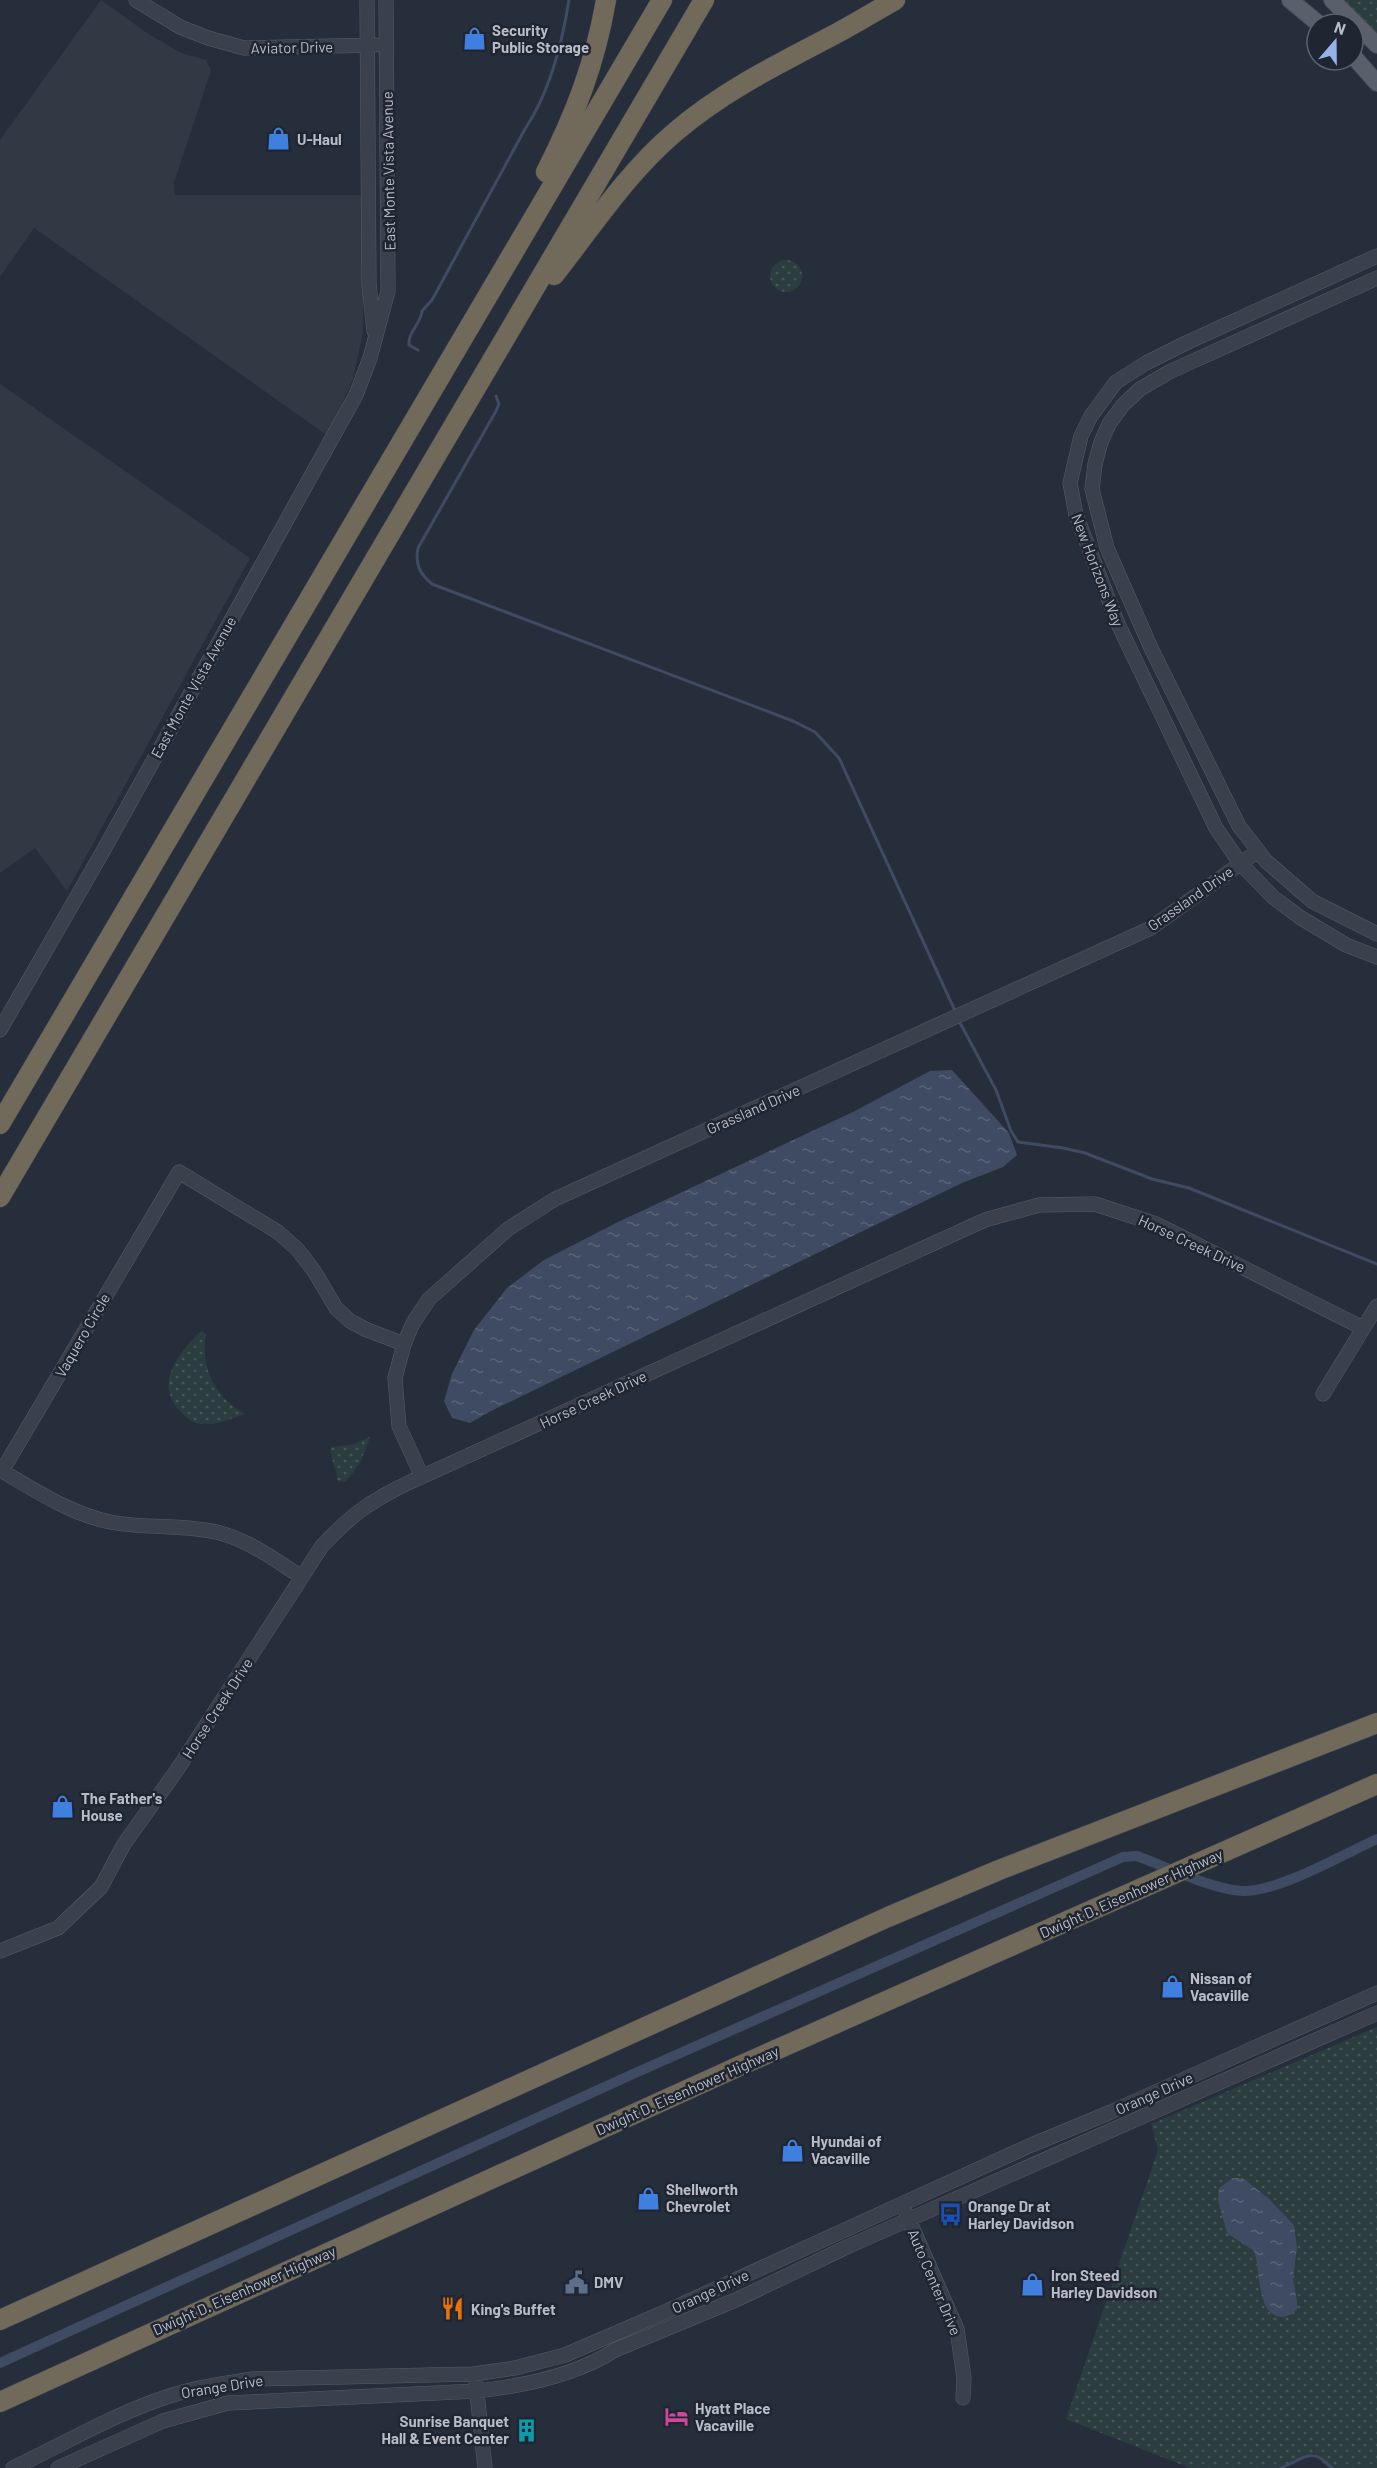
<svg xmlns="http://www.w3.org/2000/svg" width="1377" height="2468" font-family="Barlow,sans-serif">
  <style>
    .airport { fill: #323945 }
    .grass { fill: url(#grass-dots) }
    .water { fill: url(#water-ripples) }
    .lines { fill: none; stroke-linecap: round; stroke-linejoin: round }
    .stream { stroke: #3f4b62; stroke-width: 3 }
    .canal { stroke: #3f4b62; stroke-width: 10 }
    .minor-casing { stroke: #565c67; stroke-width: 15 }
    .major-casing { stroke: #444a55; stroke-width: 18 }
    .highway-casing { stroke: #434954; stroke-width: 21 }
    .minor { stroke: #3b414c; stroke-width: 14 }
    .major { stroke: #59606c; stroke-width: 16 }
    .highway { stroke: #716959; stroke-width: 20 }
    .labels { text-anchor: middle; dominant-baseline: central; stroke-width: 5; stroke-linejoin: round; paint-order: stroke }
    .poi-label { font-size: 15px; font-weight: bold; fill: #b7bcc7; stroke: #202631; text-anchor: start }
    .street-label { font-size: 15px; fill: #b7bcc7; stroke: #202631 }
  </style>
  <defs>
    <pattern id="grass-dots" width="8" height="8" patternUnits="userSpaceOnUse" patternTransform="scale(1.5)"><rect width="8" height="8" fill="#2c3d40"/><path d="M2 2h.1M6 6h.1" fill="none" stroke="#48575a" stroke-width="1.8" stroke-linecap="round"/></pattern>
    <pattern id="water-ripples" width="26" height="14" patternUnits="userSpaceOnUse" patternTransform="scale(1.5)"><rect width="26" height="14" fill="#3f4b62"/><path d="M2 4q2-2 4 0t4 0M15 11q2-2 4 0t4 0" fill="none" stroke="#586377"/></pattern>
  </defs>
  <rect width="100%" height="100%" fill="#272e3b"/>
  <!-- airport -->
  <path class="airport" d="M 101,0 L 147,33 L 181,53 L 206,60 L 211,70 L 174,183 L 175,195 L 364,195 L 363,332 L 353,379 L 328,436 L 34,228 L 0,277 L 0,140 Z
    M 0,384 L 250,558 L 67,891 L 35,848 L 0,873 Z"/>
  <!-- grass -->
  <path class="grass" d="M 1329,0 L 1377,0 L 1377,47 Z
    M770 276a16 16 0 1 1 32 0a16 16 0 1 1-32 0Z
    M 201,1331 L 206,1334 C 200,1368 215,1397 245,1414 C 232,1418 218,1425 204,1424 C 193,1424 187,1418 180,1411 C 153,1384 180,1351 201,1331 Z
    M 370,1437 C 364,1455 358,1469 345,1482 L 337,1481 C 338,1470 329,1458 331,1447 L 351,1445 Z
    M 1377,2027 L 1377,2468 L 1328,2468 L 1314,2453 L 1279,2468 L 1190,2468 L 1066,2419 L 1158,2150 L 1151,2124 Z"/>
  <!-- water -->
  <path class="water" d="M 952,1070 L 1009,1133 L 1017,1155 L 1003,1167 L 962,1183 L 491,1411 L 470,1423 L 452,1418 L 444,1401 L 452,1374 L 474,1330 L 507,1288 L 544,1260 L 616,1223 L 853,1112 L 930,1071 Z
    M 1233,2178 L 1243,2178 L 1269,2199 L 1294,2225 L 1297,2248 L 1293,2278 L 1298,2308 C 1286,2323 1268,2318 1263,2299 C 1258,2283 1259,2266 1254,2251 L 1227,2233 L 1218,2200 L 1219,2188 Z"/>
  <g class="lines">
    <!-- stream -->
    <path class="stream" d="M 418,350 L 409,345 C 408,331 421,324 422,311 L 432,300 L 525,129 C 550,92 562,44 569,0
      M 496,396 L 499,404 L 496,411 L 418,548 C 415,564 419,573 432,584 L 793,721 L 815,732 L 839,758 L 956,1013
      M 958,1019 L 996,1090 L 1011,1131 L 1018,1142 L 1063,1148 L 1085,1153 L 1152,1179 L 1189,1188 L 1377,1264
      M 1281,2468 C 1305,2458 1312,2446 1332,2468"/>
    <!-- canal -->
    <path class="canal" d="M 0,2363 L 633,2074 L 1123,1857 L 1137,1856 C 1167,1867 1213,1890 1243,1891 C 1278,1892 1344,1854 1377,1839"/>
    <defs>
      <path id="minor" d="M 136,0 L 180,27 L 208,38 L 244,48 L 375,45
        M 367,0 L 369,284 L 374,331
        M 1377,256 L 1188,342 L 1146,363 L 1116,382 L 1091,416 L 1081,436 L 1070,483 L 1076,515 L 1118,624 L 1216,828 L 1240,863 L 1274,898 L 1301,918 L 1346,945 L 1377,957
        M 1377,278 L 1171,371 L 1140,389 L 1123,405 L 1109,424 L 1101,442 L 1095,464 L 1092,489 L 1107,548 L 1151,648 L 1239,826 L 1266,861 L 1312,901 L 1377,934
        M 0,1030 L 102,853 L 356,395 L 370,358 L 388,291 L 386,0
        M 1323,1394 L 1377,1306
        M 422,1477 L 399,1426 L 395,1378 L 404,1344 L 413,1323 L 429,1299 L 508,1229 L 555,1199 L 1151,928 L 1258,851
        M 300,1576 C 275,1560 250,1541 220,1533 C 184,1524 146,1529 110,1522 C 71,1514 36,1491 2,1471 L 179,1172 L 278,1232 L 298,1250 L 314,1271 L 336,1308 L 350,1321 L 367,1330 L 404,1344
        M 0,1951 L 58,1928 L 101,1887 L 124,1844 L 177,1770 L 322,1546 C 350,1516 370,1501 408,1483 L 985,1220 L 1039,1205 L 1095,1204 L 1156,1224 L 1363,1328
        M 906,2213 L 957,2329 L 964,2378 L 963,2398
        M 476,2384 L 485,2468
        M 13,2468 C 66,2443 119,2411 176,2394 C 201,2386 227,2383 253,2379 L 474,2374 L 515,2368 L 565,2355 L 665,2312 L 1029,2146 L 1111,2112 L 1377,1993
        M 58,2468 L 163,2421 L 228,2403 L 477,2391 C 524,2386 575,2376 615,2350 L 738,2299 L 849,2246 L 1377,2013"/>
      <path id="major" d="M 1290,0 L 1319,24
        M 1332,0 L 1377,45
        M 1353,56 L 1377,83"/>
      <path id="highway" d="M 546,172 C 575,115 595,64 606,0
        M 554,275 C 592,227 626,174 674,133 C 719,94 772,67 824,40 C 848,28 872,13 895,0
        M 0,1124 L 662,0
        M 0,1197 L 704,0
        M 0,2320 L 888,1917 L 999,1870 L 1377,1723
        M 0,2402 L 744,2064 L 1377,1784"/>
    </defs>
    <!-- minor casing -->
    <use href="#minor" class="minor-casing"/>
    <!-- major casing -->
    <use href="#major" class="major-casing"/>
    <!-- highway casing -->
    <use href="#highway" class="highway-casing"/>
    <!-- minor -->
    <use href="#minor" class="minor"/>
    <!-- major -->
    <use href="#major" class="major"/>
    <!-- highway -->
    <use href="#highway" class="highway"/>
  </g>
  <!-- icons -->
  <defs>
    <symbol id="shop-bare" viewBox="-9 -9 18 18"><path d="M-5-2.5h2.3a2.7 3.5 0 0 1 5.4 0H5L5.5 6h-11ZM-1.5-2.5h3a1.5 2.3 0 0 0-3 0Z" fill="#3f7fe0" stroke="#202631" stroke-width="2.5" paint-order="stroke"/></symbol>
    <symbol id="bus-bare" viewBox="-9 -9 18 18"><path d="M-5-6H5V4H4V6H2V4H-2V6H-4V4H-5ZM-3.5-4V0h7V-4ZM-3.5 1.2v1.5H-2V1.2ZM2 1.2v1.5H3.5V1.2Z" fill="#1a4fb4" stroke="#202631" stroke-width="2.5" paint-order="stroke"/></symbol>
    <symbol id="civic-bare" viewBox="-9 -9 18 18"><path d="M-.6-6.5H3V-4.5H.6V-3L4-1V1h2V6H-6V1h2V-1L-.6-3ZM-1.2 2.5V6h2.4V2.5Z" fill="#5c6f8a" stroke="#202631" stroke-width="2.5" paint-order="stroke"/></symbol>
    <symbol id="restaurant-bare" viewBox="-9 -9 18 18"><path d="M-5-6h1v4h1v-4h1v4h1v-4h1v5L-1.5 .5V6h-2V.5L-5-1ZM5-6V6H3V1.5H1.5Q1.5-4 5-6Z" fill="#e8710a" stroke="#202631" stroke-width="2.5" paint-order="stroke"/></symbol>
    <symbol id="hotel-bare" viewBox="-9 -9 18 18"><path d="M-6-4.5h1.5V1H6V5H4.5V3h-9V5H-6ZM-4 0a1.8 1.8 0 1 1 3.6 0ZM.5 0V-2.5h3Q6-2.5 6 0Z" fill="#d1479c" stroke="#202631" stroke-width="2.5" paint-order="stroke"/></symbol>
    <symbol id="building-bare" viewBox="-9 -9 18 18"><path d="M-4-6H4V6H1V3H-1V6H-4ZM-2.5-4.3h1.7v1.8h-1.7ZM.8-4.3h1.7v1.8H.8ZM-2.5-1h1.7V.8h-1.7ZM.8-1h1.7V.8H.8Z" fill="#0f9aa8" stroke="#202631" stroke-width="2.5" paint-order="stroke"/></symbol>
  </defs>
  <g fill-rule="evenodd">
    <use href="#shop-bare" x="458" y="22" width="33" height="33"/>
    <use href="#shop-bare" x="262" y="122" width="33" height="33"/>
    <use href="#shop-bare" x="46" y="1790" width="33" height="33"/>
    <use href="#shop-bare" x="1156" y="1970" width="33" height="33"/>
    <use href="#shop-bare" x="776" y="2134" width="33" height="33"/>
    <use href="#shop-bare" x="632" y="2182" width="33" height="33"/>
    <use href="#bus-bare" x="934" y="2198" width="33" height="33"/>
    <use href="#civic-bare" x="560" y="2266" width="33" height="33"/>
    <use href="#shop-bare" x="1016" y="2268" width="33" height="33"/>
    <use href="#restaurant-bare" x="436" y="2292" width="33" height="33"/>
    <use href="#hotel-bare" x="660" y="2400" width="33" height="33"/>
    <use href="#building-bare" x="510" y="2414" width="33" height="33"/>
  </g>
  <g class="labels">
    <!-- poi labels -->
    <g class="poi-label">
      <text x="492" y="30">Security<tspan x="492" dy="17">Public Storage</tspan></text>
      <text x="297" y="139">U-Haul</text>
      <text x="81" y="1798">The Father's<tspan x="81" dy="17">House</tspan></text>
      <text x="1190" y="1978">Nissan of<tspan x="1190" dy="17">Vacaville</tspan></text>
      <text x="811" y="2141">Hyundai of<tspan x="811" dy="17">Vacaville</tspan></text>
      <text x="666" y="2189">Shellworth<tspan x="666" dy="17">Chevrolet</tspan></text>
      <text x="968" y="2206">Orange Dr at<tspan x="968" dy="17">Harley Davidson</tspan></text>
      <text x="1051" y="2275">Iron Steed<tspan x="1051" dy="17">Harley Davidson</tspan></text>
      <text x="594" y="2282">DMV</text>
      <text x="471" y="2309">King's Buffet</text>
      <text x="695" y="2408">Hyatt Place<tspan x="695" dy="17">Vacaville</tspan></text>
      <text x="509" y="2421" text-anchor="end">Sunrise Banquet<tspan x="509" dy="17">Hall &amp; Event Center</tspan></text>
    </g>
    <!-- street labels -->
    <g class="street-label">
      <text transform="translate(292 47) rotate(-1)">Aviator Drive</text>
      <text transform="translate(388 171) rotate(-91)">East Monte Vista Avenue</text>
      <text transform="translate(1098 570) rotate(69)">New Horizons Way</text>
      <text transform="translate(193 687) rotate(-61)">East Monte Vista Avenue</text>
      <text transform="translate(1190 898) rotate(-35)">Grassland Drive</text>
      <text transform="translate(753 1109) rotate(-24)">Grassland Drive</text>
      <text transform="translate(1192 1243) rotate(25)">Horse Creek Drive</text>
      <text transform="translate(82 1335) rotate(-60)">Vaquero Circle</text>
      <text transform="translate(593 1399) rotate(-25)">Horse Creek Drive</text>
      <text transform="translate(217 1708) rotate(-57)">Horse Creek Drive</text>
      <text transform="translate(1131 1893) rotate(-24)">Dwight D. Eisenhower Highway</text>
      <text transform="translate(687 2090) rotate(-24)">Dwight D. Eisenhower Highway</text>
      <text transform="translate(1154 2093) rotate(-24)">Orange Drive</text>
      <text transform="translate(935 2282) rotate(67)">Auto Center Drive</text>
      <text transform="translate(244 2290) rotate(-24)">Dwight D. Eisenhower Highway</text>
      <text transform="translate(710 2291) rotate(-25)">Orange Drive</text>
      <text transform="translate(222 2386) rotate(-9)">Orange Drive</text>
    </g>
  </g>
  <!-- north arrow -->
  <g transform="translate(1335 42) rotate(20)"><circle r="28" fill="#202631" stroke="#5c626d" stroke-width="1.5"/>
  <path d="M0-4.5L10 22L0 15L-10 22Z" fill="#97b2eb"/>
  <text y="-9" font-size="16" font-weight="bold" text-anchor="middle" fill="#b7bcc7">N</text>
  </g>
</svg>
